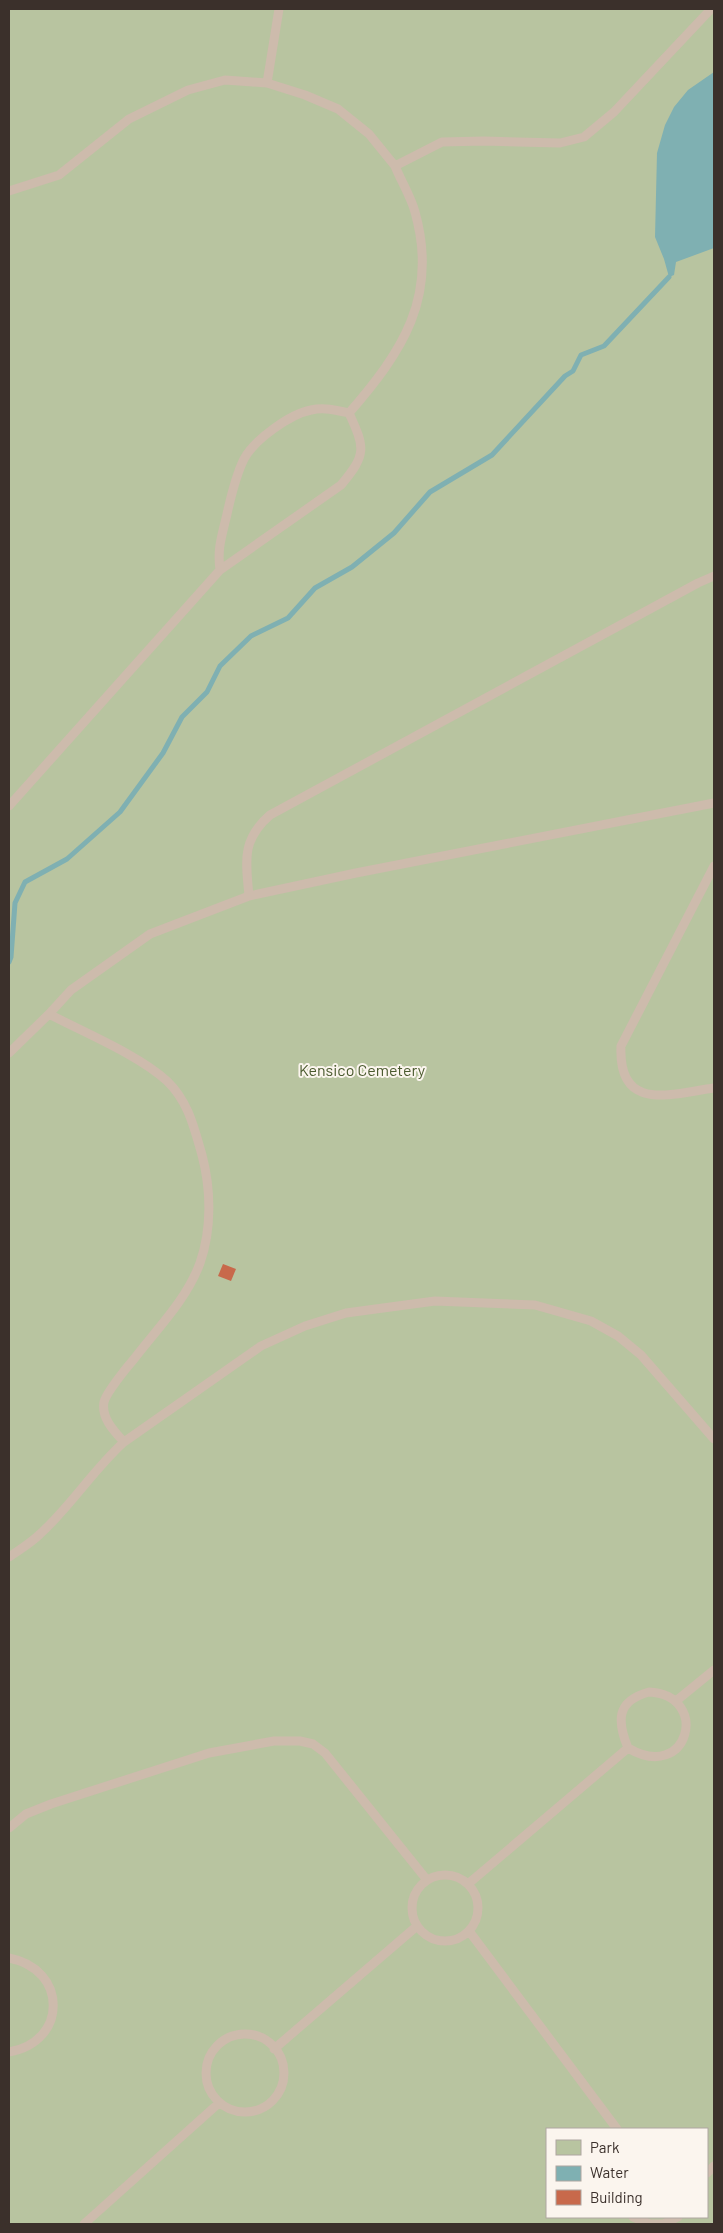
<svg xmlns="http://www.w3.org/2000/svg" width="723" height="2233" font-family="Barlow,sans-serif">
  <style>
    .green { fill: #b8c4a0; fill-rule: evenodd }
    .water { fill: #7fb0b2 }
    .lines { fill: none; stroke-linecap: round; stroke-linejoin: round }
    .stream { stroke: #7fb0b2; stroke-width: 5 }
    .building { fill: #c8694b }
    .service { stroke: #cdbbac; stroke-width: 9 }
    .labels { text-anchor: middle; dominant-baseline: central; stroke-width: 4; stroke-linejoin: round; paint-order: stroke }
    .park-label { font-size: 16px; fill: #4a5a2e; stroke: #fbf5ee }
  </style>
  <rect width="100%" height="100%" fill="#f4ebe1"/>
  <!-- green -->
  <path class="green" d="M 9,9 L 714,9 L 714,2224 L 9,2224 ZM 547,2129 L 707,2129 L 707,2217 L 547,2217 Z"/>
  <!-- water -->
  <path class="water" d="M 714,72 L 714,248 L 676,262 L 674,275 L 669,277 L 664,259 L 655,237 L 657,153 L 665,125 L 674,107 L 688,90 Z"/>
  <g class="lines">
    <!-- stream -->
    <path class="stream" d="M 9,962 L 11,957 L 15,903 L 25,882 L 67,859 L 120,812 L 163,753 L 182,717 L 207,692 L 220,666 L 251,636 L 288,618 L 315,588 L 352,567 L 394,533 L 430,492 L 492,455 L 565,376 L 573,371 L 581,355 L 604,346 L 669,277"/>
  </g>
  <!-- building -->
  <path class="building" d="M 223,1264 L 236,1269 L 231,1281 L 218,1276 Z"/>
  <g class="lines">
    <!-- service -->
    <path class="service" d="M 267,83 L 279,9
      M 9,191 L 59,175 L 129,119 L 188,90 L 225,80 L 267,83 L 305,95 L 338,109 L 369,134 L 395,166
      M 220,570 C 217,548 222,536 227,514 C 231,496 236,475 244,459 C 254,440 290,414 311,410 C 324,407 336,410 349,413
      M 9,806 L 220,570 L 341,485 C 367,454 365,448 349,413 C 402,352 439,297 415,212 C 411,197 401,181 395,166 L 442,142 L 484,141 L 560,143 L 584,137 L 614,112 L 711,9
      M 714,866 L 621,1046 C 618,1113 671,1094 714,1088
      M 249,896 C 246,862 241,840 270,815 L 698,583 L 714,576
      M 49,1014 L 71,990 L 150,934 L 249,896 L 356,873 L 714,803
      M 9,1053 L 49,1014 C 83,1032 139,1055 167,1081 C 188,1101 194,1127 202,1155 C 211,1189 212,1229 200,1263 C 187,1299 157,1329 134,1359 C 127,1367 106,1393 104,1402 C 101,1418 114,1431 124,1442 L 261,1346 L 305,1326 L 346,1313 L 435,1301 L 535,1305 L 591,1321 L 618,1336 L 641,1355 L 714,1439
      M 9,1557 C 19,1550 31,1543 40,1534 C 71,1506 93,1470 124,1442
      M 649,1692 C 711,1695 689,1784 628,1748 C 617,1721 616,1701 649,1692 Z
      M 676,1701 L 714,1670
      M 9,1828 L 26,1814 L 51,1804 L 209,1753 L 274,1741 L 300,1741 L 313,1744 L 325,1753 L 427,1880
      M412 1908a33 33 0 1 1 66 0a33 33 0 1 1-66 0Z
      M 468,1884 L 628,1748
      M 469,1931 L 617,2129
      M 9,1958 C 68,1969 68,2042 9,2052
      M206 2073a39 39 0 1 1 78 0a39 39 0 1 1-78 0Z
      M 274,2049 L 417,1926
      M 707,2173 L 714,2166
      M 633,2217 L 650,2224
      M 84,2224 L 219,2103
      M 652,2224 L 663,2224 L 678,2217"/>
  </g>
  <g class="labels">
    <!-- park labels -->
    <g class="park-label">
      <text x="362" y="1069">Kensico Cemetery</text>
    </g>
  </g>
  <!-- border -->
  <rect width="723" height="2233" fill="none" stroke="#3b302b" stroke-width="20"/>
  <!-- legend -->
  <rect x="546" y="2128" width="162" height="90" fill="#fbf5ee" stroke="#aea6a0"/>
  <rect x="556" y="2140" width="25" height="15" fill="#b8c4a0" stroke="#aea6a0"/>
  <text x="590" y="2153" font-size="15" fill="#3b302b">Park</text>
  <rect x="556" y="2166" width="25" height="15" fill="#7fb0b2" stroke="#aea6a0"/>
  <text x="590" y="2178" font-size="15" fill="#3b302b">Water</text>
  <rect x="556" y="2190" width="25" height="15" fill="#c8694b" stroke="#aea6a0"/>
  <text x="590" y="2203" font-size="15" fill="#3b302b">Building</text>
</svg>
